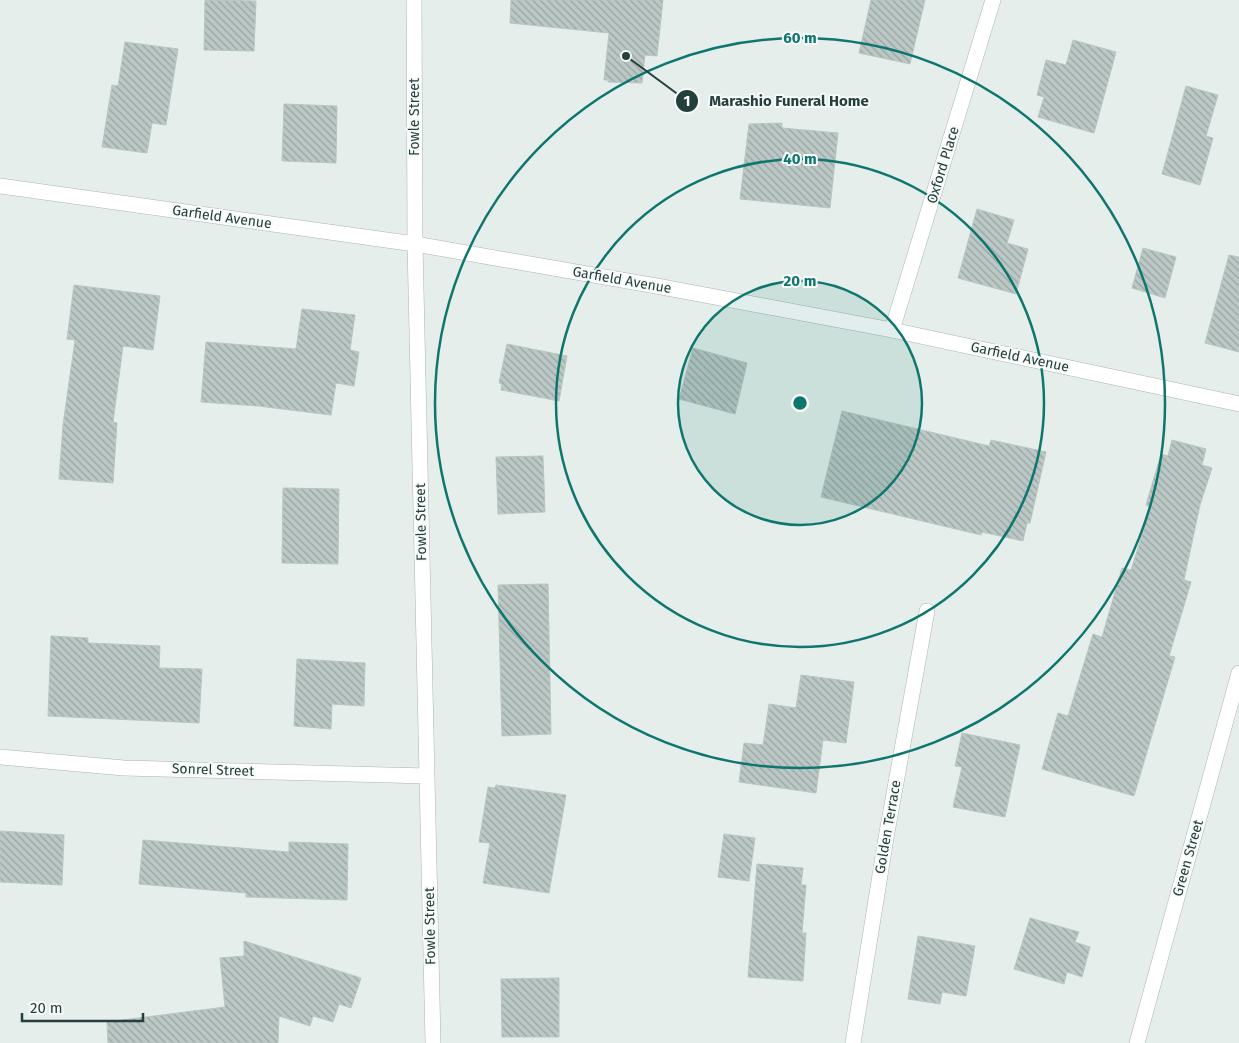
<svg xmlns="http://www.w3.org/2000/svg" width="1239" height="1043" font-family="'Fira Sans',sans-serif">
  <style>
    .building { fill: url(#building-back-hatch); stroke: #b8c7c3 }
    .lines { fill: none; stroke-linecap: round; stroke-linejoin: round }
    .minor-casing { stroke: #a8b6b3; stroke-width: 16 }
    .tertiary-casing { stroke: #a8b6b3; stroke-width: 16 }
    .minor { stroke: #fff; stroke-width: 15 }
    .tertiary { stroke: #fff; stroke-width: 15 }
    .ring { fill: none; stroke: #0f766e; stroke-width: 2.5 }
    .labels { text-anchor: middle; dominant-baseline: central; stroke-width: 4; stroke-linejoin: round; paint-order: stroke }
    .street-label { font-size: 14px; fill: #253f3c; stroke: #f6faf9 }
    .centre { fill: #0f766e; stroke: #f6faf9; stroke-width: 2.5 }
    .ring-label { font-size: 15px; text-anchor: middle; font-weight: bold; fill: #0f766e; stroke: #f6faf9; stroke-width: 4; stroke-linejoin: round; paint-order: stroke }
    .leader { fill: none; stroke: #253f3c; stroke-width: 2 }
    .callout-dot { fill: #253f3c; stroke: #f6faf9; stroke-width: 2 }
    .mark-label { font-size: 15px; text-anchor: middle; font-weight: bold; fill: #fff }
    .callout-label { font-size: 15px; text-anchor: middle; font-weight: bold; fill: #253f3c; stroke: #f6faf9; stroke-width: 4; stroke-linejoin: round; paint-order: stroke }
  </style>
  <defs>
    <pattern id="building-back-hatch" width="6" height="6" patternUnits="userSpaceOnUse" patternTransform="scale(1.25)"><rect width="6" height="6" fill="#bbc8c5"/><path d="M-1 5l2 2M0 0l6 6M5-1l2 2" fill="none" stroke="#98a4a1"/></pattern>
  </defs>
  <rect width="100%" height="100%" fill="#e5eeeb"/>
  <!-- building -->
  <path class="building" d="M 205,0 L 256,1 L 254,51 L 204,50 Z
    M 511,0 L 663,0 L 657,56 L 645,55 L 642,83 L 608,82 L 608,80 L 604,80 L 609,33 L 510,23 Z
    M 871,0 L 925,0 L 910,64 L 859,53 Z
    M 1073,40 L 1116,52 L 1094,133 L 1038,117 L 1044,97 L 1037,95 L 1046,60 L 1066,65 Z
    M 125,42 L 178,49 L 166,125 L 152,123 L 147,153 L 102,147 L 112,85 L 118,86 Z
    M 1186,86 L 1218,95 L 1206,136 L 1213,138 L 1200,185 L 1162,174 Z
    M 284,104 L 337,106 L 336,163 L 282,161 Z
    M 782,123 L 782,128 L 838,133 L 830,208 L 740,199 L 749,124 Z
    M 977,209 L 1014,220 L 1007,243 L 1028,249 L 1016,294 L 958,278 Z
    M 1143,248 L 1176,257 L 1165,298 L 1132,288 Z
    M 1229,255 L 1239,257 L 1239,352 L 1205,343 Z
    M 74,285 L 160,296 L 153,350 L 123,346 L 113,422 L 117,423 L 113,483 L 59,479 L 63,425 L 75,340 L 67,339 Z
    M 302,309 L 355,315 L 350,350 L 359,352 L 354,386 L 336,383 L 331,415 L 258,406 L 201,402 L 206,342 L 296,349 Z
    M 507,344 L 567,356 L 559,401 L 501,390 L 502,384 L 499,383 Z
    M 693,348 L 747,363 L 735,414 L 679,399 Z
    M 842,411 L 989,446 L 991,440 L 1046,452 L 1030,523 L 1027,523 L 1023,541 L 982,532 L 981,535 L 821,497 Z
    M 1172,440 L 1206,449 L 1202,465 L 1212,468 L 1200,505 L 1184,580 L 1191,582 L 1169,656 L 1175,657 L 1134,796 L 1042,769 L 1058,713 L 1068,716 L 1093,634 L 1102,637 L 1122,568 L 1131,570 L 1151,507 L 1146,505 L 1161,454 L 1168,456 Z
    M 543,456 L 545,512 L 498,514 L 496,457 Z
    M 283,488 L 339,489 L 338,564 L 282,563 Z
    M 548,584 L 551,734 L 502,736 L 498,585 Z
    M 51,636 L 88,638 L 88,643 L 160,646 L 159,668 L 202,669 L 199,723 L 48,716 Z
    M 297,659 L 365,663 L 364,706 L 332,704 L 331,729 L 294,726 Z
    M 801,675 L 854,682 L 846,743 L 823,740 L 816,793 L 739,782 L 744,743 L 763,745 L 769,704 L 796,708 Z
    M 962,733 L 1020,745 L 1005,817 L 953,807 L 962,767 L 955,766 Z
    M 496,785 L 566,795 L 549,893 L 483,883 L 490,843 L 479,842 L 488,787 L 495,788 Z
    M 0,831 L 64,835 L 62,885 L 0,882 Z
    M 724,834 L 755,838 L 749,881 L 718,877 Z
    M 143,840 L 289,852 L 289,842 L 348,844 L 347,900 L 246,897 L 246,893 L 139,884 Z
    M 757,864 L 803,868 L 801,885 L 806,885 L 802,933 L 806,933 L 803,981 L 748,977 Z
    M 1030,918 L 1079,932 L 1075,942 L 1090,947 L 1082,977 L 1067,972 L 1064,984 L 1014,969 Z
    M 918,936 L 975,946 L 966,996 L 942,992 L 940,1004 L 908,999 Z
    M 244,941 L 361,978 L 351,1008 L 339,1004 L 333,1022 L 313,1016 L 310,1026 L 279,1016 L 278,1043 L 108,1043 L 107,1022 L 225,1007 L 220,958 L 244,956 Z
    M 559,978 L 559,1037 L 502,1037 L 501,979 Z"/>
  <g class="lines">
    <defs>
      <path id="minor" d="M 414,0 L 415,244 L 433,1043
        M 892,330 L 993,0
        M 0,757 L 124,768 L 427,776
        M 853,1043 L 886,838 L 927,611"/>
      <path id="tertiary" d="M 0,186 L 415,244 L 662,287 L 892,330 L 1239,404
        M 1137,1043 L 1239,673"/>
    </defs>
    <!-- minor casing -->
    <use href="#minor" class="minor-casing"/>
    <!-- tertiary casing -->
    <use href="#tertiary" class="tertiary-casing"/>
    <!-- minor -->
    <use href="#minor" class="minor"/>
    <!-- tertiary -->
    <use href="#tertiary" class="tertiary"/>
  </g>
  <!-- distance rings -->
  <circle cx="800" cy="403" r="122" fill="#0f766e" fill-opacity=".12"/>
  <g class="ring">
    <circle cx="800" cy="403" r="122"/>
    <circle cx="800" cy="403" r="244"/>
    <circle cx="800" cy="403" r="365"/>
  </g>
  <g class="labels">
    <!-- street labels -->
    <g class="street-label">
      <text transform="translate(414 117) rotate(-90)">Fowle Street</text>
      <text transform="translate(943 165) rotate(-73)">Oxford Place</text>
      <text transform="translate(222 217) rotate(8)">Garfield Avenue</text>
      <text transform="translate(622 280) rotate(10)">Garfield Avenue</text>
      <text transform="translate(1020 357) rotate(12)">Garfield Avenue</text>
      <text transform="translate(421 522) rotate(-91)">Fowle Street</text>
      <text transform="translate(213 770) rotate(2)">Sonrel Street</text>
      <text transform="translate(888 827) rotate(-80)">Golden Terrace</text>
      <text transform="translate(1188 858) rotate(-74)">Green Street</text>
      <text transform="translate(430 926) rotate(-91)">Fowle Street</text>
    </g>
  </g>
  <circle cx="800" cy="403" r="8" class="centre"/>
  <g class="ring-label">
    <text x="800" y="43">60 m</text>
    <text x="800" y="164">40 m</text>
    <text x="800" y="286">20 m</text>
  </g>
  <!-- callouts -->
  <path class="leader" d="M626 56L687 101"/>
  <g class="callout-dot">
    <circle cx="626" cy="56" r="5"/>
    <circle cx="687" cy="101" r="12"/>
  </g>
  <g class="mark-label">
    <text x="687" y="106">1</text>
  </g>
  <g class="callout-label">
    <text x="789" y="106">Marashio Funeral Home</text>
  </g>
  <!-- scale -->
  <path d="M22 1013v8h121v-8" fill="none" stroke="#253f3c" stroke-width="2.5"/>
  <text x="30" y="1013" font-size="15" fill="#253f3c" stroke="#f6faf9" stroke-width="4" paint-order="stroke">20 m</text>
</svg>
